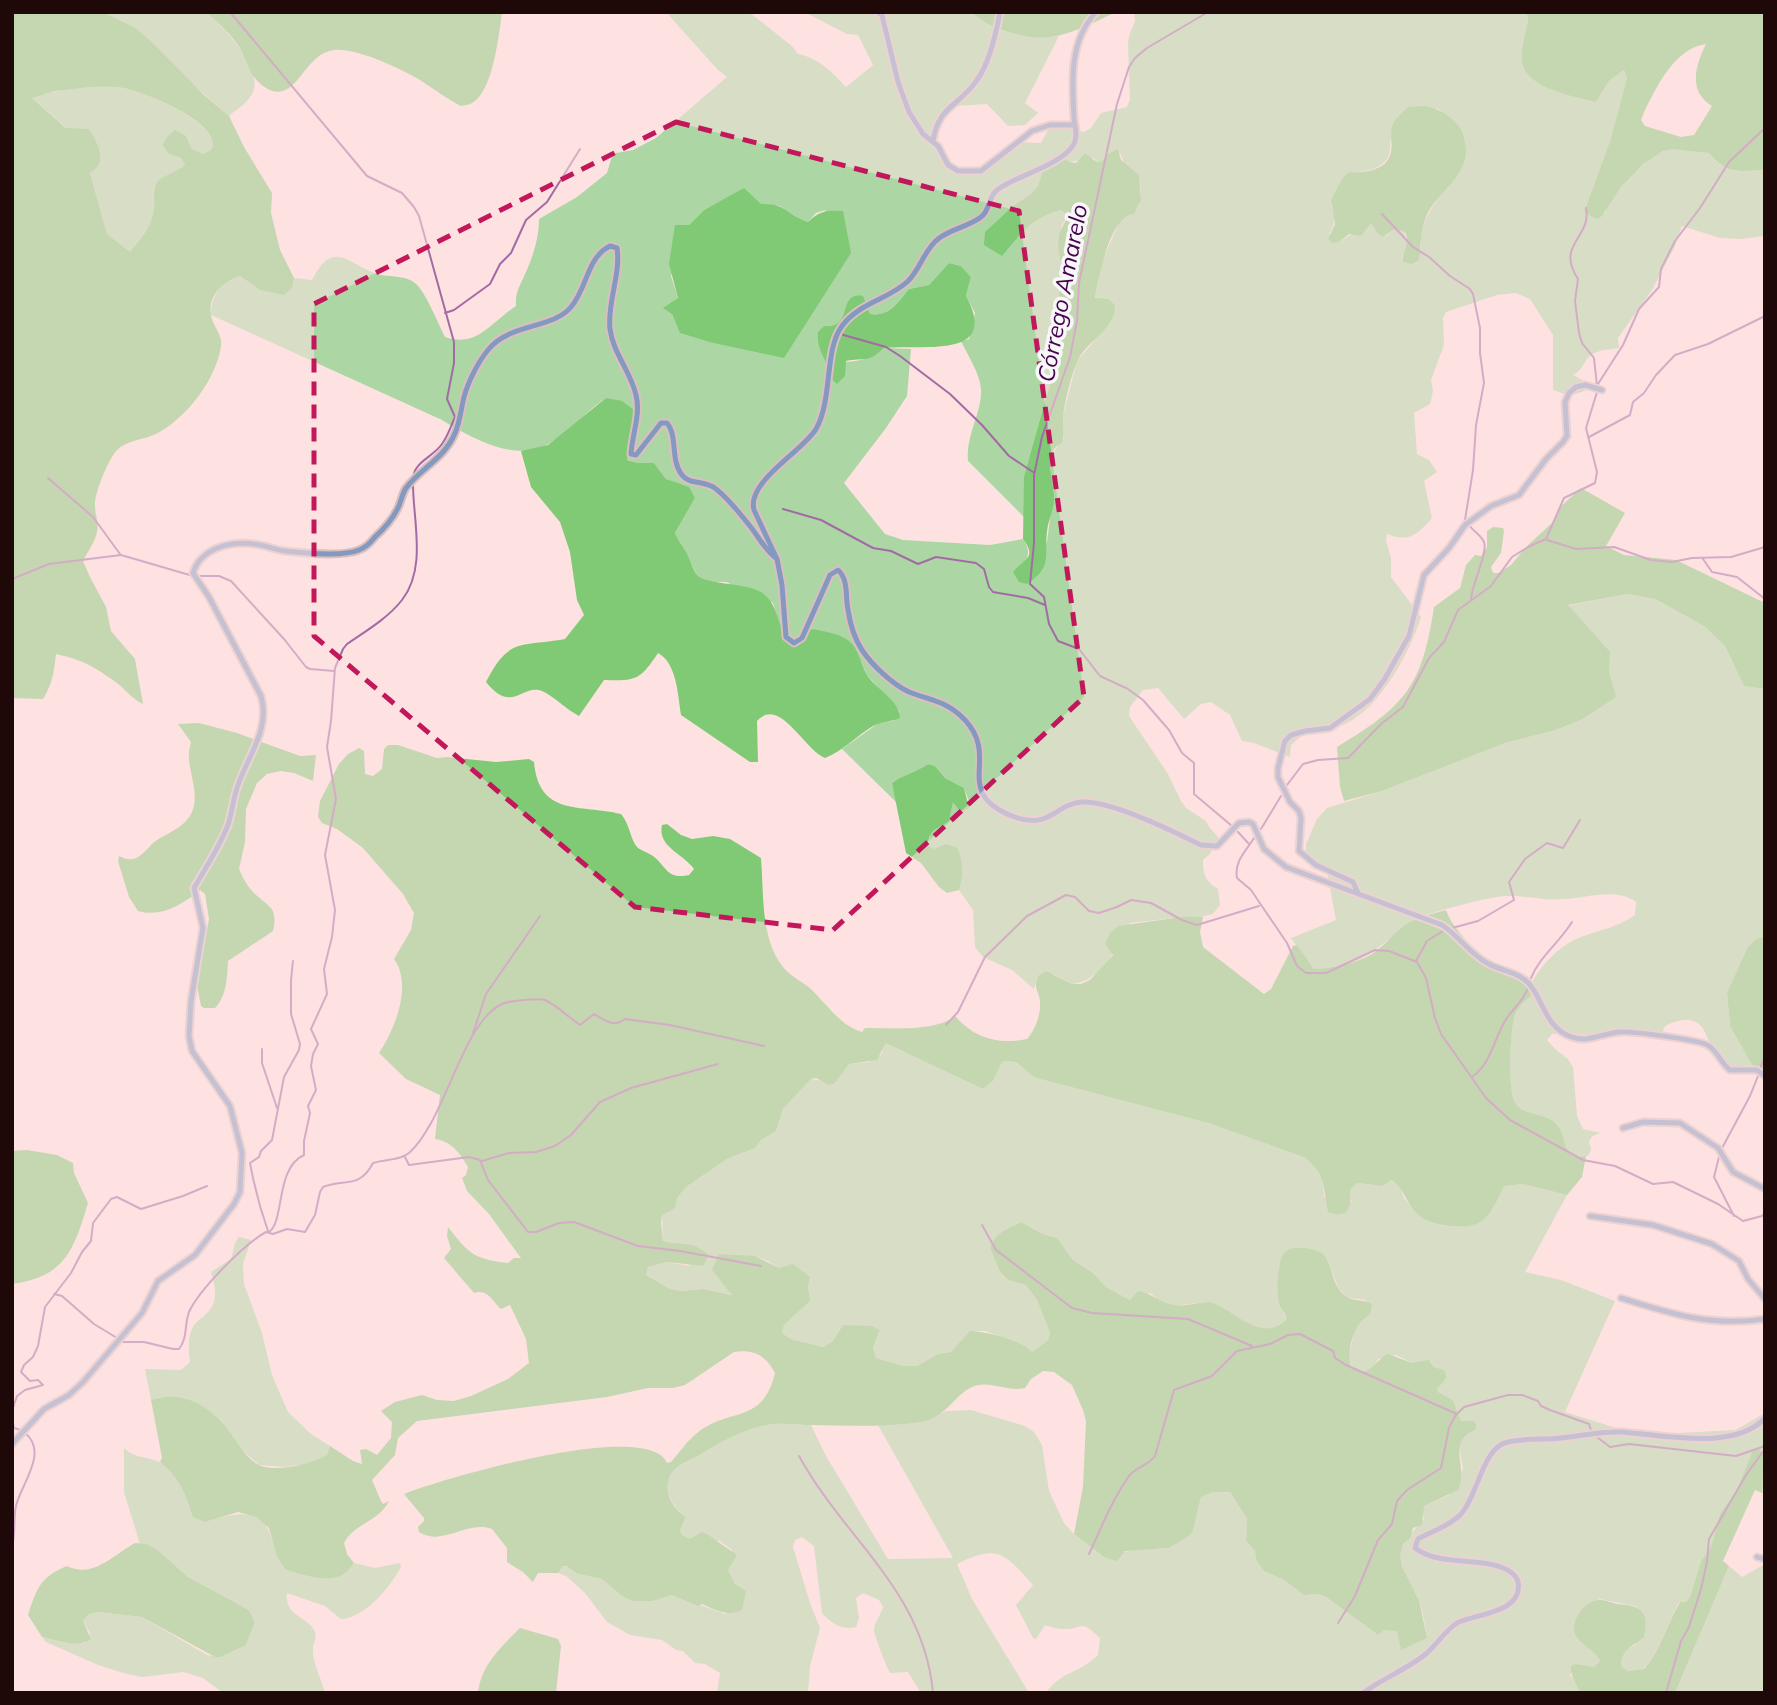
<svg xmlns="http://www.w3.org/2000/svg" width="1777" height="1705" font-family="Mulish,sans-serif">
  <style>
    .green { fill: #acd7a5; fill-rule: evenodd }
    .forest { fill: #80c975; fill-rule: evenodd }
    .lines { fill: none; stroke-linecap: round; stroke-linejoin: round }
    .stream { stroke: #a36ba5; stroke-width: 2 }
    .street-casing { stroke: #dabfbe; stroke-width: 9 }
    .street { stroke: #8399bf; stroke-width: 5 }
    .marked { fill: none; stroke: #c2185b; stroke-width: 5; stroke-dasharray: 14 9; stroke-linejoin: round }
    .labels { text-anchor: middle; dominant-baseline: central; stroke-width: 7; stroke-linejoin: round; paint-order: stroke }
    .water-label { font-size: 23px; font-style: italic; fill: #460251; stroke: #f7f7f7 }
  </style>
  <rect width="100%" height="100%" fill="#fee2e1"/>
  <!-- green -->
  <path class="green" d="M 103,12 L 206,12 C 223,27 263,67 253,92 C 249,102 237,109 229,116 L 179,72 L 150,40 L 134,27 Z
    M 666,12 L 749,12 L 793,47 L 798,54 C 819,58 832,72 846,87 L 873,65 L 858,35 L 847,34 L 804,12 L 972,12 C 995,34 1029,40 1059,36 L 1025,103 L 1038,113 L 1025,125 L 1008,126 L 987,104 L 955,106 L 944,114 L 936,135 L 937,144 L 947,163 L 963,170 L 983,166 L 1013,142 L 1041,143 L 1049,128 L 1054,125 L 1084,132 L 1091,128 L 1101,113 L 1127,107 L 1130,99 L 1128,44 L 1129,36 L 1135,21 L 1134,12 L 1526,12 L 1528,18 L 1523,50 L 1541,84 L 1553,90 L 1596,102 L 1609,81 L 1624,70 L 1627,78 L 1610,141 L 1584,212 L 1605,213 C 1614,192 1647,152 1671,149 C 1683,148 1697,151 1709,153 C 1724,175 1740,171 1765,170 L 1765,236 L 1741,239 L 1720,238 L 1682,226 L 1675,246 L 1652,290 L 1618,338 L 1619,348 C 1608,350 1595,349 1587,359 C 1582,366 1581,371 1573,375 L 1595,387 L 1570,396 L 1553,390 L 1553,335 L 1530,299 L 1516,293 L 1497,295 L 1446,312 L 1443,318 L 1444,345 L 1431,380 L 1433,391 L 1430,404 L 1414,413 L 1417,454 L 1429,460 L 1437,472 L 1424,481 L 1432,518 C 1418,534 1409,543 1387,534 L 1386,540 L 1391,558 L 1391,577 L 1421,617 C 1410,652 1381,706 1347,723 C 1337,728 1326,732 1315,734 C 1312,734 1308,733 1304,734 C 1300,736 1295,742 1291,745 L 1290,757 L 1254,743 L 1242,741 L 1230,715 L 1211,702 L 1201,704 L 1184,719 L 1158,688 L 1143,690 L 1130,707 L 1129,716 L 1168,774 L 1181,801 L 1186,808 L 1206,821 L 1209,827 L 1219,838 L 1210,854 L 1203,860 C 1203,874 1205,881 1218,889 L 1220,905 L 1213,914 L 1196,918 L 1182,917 L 1130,923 C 1117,947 1101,982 1072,984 L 1053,974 L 1038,976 L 1034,989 L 1012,970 L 983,957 L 975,947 L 973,910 L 959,890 C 964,874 964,863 956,848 L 942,846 L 933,849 L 928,845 L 931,831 L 949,821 L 953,801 L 959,810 L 969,801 L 964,788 L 945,778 L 935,766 L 928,764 C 917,772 904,774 892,783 L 897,803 L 842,749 L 880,722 L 893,721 L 900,712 L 867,675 L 859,657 L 787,639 L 782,631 L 773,603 L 726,582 L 710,582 L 699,578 L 678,542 L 675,533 L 695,498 L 666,479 L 654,463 L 638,463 L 627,460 L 633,436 L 606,398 C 586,411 571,431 550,443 C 516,464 472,438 442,420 L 211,315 C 212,293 220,283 240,276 L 260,290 L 292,288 L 294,278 L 312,280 C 332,240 346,261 374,273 C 387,278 406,274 416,284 C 425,291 439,325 445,337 C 477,348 490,323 516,306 C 515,292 520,286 525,274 C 533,257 539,238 539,219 L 577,197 L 607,173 L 612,156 L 616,153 L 633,150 L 656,138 L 727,77 L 717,69 ZM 1437,108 L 1460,127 L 1463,166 C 1446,191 1418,215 1421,247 L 1402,258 L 1407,242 L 1404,231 L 1393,230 L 1386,236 L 1378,234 L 1371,222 L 1339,242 L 1329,234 C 1336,224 1335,216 1331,205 L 1349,172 C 1370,173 1394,166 1390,141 ZM 1120,153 L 1124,163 L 1139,175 L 1141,193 L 1139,206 L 1120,220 L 1101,264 L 1095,299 L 1115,309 L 1106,327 L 1077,361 L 1063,415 L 1064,438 L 1051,455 L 1050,475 L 1054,489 L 1047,542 L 1015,577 C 1025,564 1034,554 1023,539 L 990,545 L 903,540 L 885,534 L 844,483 L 886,428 L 907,396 L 911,349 L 884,348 C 868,364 850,360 829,364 L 832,327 L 839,324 L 846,307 L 866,306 L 870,314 C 890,317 898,302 909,289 L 929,285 L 949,263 L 961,266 L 971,277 L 966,296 L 975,313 L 969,339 L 961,341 C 967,354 977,369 980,383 C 986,407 965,433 968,461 L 1025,518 L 1024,476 L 1064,334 L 1055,313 L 1063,275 L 1058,249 L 1062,225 L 1068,216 L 1061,210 C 1036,217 1023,230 1007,250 L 993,225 L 1013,206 L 1031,194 L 1038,186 L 1043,170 L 1069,162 L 1094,158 L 1097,162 L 1101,162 L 1109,154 ZM 748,193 L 761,204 L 780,206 L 798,219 L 808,222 L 816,213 L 826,210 L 709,342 L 683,334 L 680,332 L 672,314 L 678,298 L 671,276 L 689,225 L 704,210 L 719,202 Z
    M 90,87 C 102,87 116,86 128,89 C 150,95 220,122 212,150 L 204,154 L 192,149 L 186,136 L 181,158 L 185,165 C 177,172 161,176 157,182 C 151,191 156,204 153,215 C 149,230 139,240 130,253 L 107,234 L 90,173 L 99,163 L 75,129 L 67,128 L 31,97 L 70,88 Z
    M 1628,594 L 1655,599 L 1704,626 L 1725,646 L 1744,686 L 1765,689 L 1765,938 L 1758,938 L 1727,993 L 1730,1026 L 1752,1065 L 1729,1068 C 1723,1059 1715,1050 1709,1041 C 1706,1036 1705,1030 1701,1026 C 1692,1016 1676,1020 1665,1026 L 1661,1036 L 1552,1034 L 1547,1040 L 1555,1049 L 1568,1059 L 1573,1067 L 1577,1116 L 1583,1129 L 1601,1133 L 1592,1136 L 1589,1142 L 1591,1149 L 1589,1155 C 1576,1161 1565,1152 1562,1139 C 1561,1137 1561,1130 1560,1129 C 1550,1112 1523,1118 1514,1103 C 1507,1091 1510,1024 1516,1012 C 1520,1003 1527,999 1535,993 L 1529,988 C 1540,965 1560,944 1584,936 C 1603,929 1618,927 1635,915 L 1636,902 C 1617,887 1586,898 1564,899 C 1544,901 1525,895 1505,896 C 1494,896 1431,912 1422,917 C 1379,940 1370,968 1314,969 L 1291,938 L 1336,920 L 1327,871 L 1312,868 L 1306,858 L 1306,844 L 1317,819 L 1327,808 L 1382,791 L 1508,742 L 1556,730 L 1583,719 L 1615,697 L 1609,671 L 1609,652 L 1566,606 Z
    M 886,1042 L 983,1089 L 993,1081 L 1002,1062 L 1011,1060 L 1048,1081 L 1208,1123 L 1306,1158 L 1318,1171 L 1323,1183 L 1324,1197 L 1351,1202 L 1350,1190 L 1357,1183 L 1371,1185 L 1391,1180 L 1400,1187 L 1404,1198 L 1421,1217 L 1444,1226 L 1463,1227 L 1493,1209 L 1503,1186 L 1523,1184 L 1567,1195 L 1525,1272 L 1561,1280 L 1615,1301 L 1565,1412 L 1626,1431 L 1659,1434 L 1736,1430 L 1765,1413 L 1765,1494 L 1762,1493 L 1764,1456 L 1752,1452 L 1737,1491 L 1720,1514 L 1711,1547 L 1701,1561 L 1690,1597 L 1686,1602 L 1679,1602 C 1667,1624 1661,1651 1643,1669 L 1628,1671 L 1622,1667 C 1620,1655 1625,1650 1635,1645 L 1643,1612 L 1635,1606 L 1599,1599 L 1582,1642 L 1597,1654 L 1600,1661 L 1594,1667 L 1576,1664 L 1570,1675 L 1577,1683 L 1580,1693 L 1046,1693 C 1061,1671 1079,1674 1098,1655 L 1100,1638 C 1078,1617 1084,1630 1063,1629 C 1057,1629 1050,1627 1045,1625 L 1036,1639 L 1033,1638 L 1016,1605 L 1033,1585 C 1005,1554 998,1543 957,1564 L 972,1599 L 1029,1693 L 921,1693 L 908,1672 L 890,1673 C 888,1670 873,1633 874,1629 C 875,1622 881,1614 883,1607 L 879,1600 L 863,1593 L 856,1598 L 859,1618 L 856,1627 C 843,1631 830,1623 822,1613 L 814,1546 L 802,1537 L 795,1540 L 793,1547 L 810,1603 L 820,1628 L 810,1666 L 808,1693 L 717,1693 L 720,1673 L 705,1664 L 695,1663 L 683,1651 L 676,1650 L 662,1640 L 630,1635 L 607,1622 L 585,1593 L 566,1576 L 558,1573 L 562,1567 L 571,1567 L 579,1574 L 602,1579 L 622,1596 L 632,1601 L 652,1600 L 672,1595 L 726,1614 L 735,1584 L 728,1570 L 732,1550 L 720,1541 L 690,1539 L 682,1535 L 680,1530 L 686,1517 C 674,1508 661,1490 670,1474 C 674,1467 725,1438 735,1433 C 744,1430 757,1427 767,1425 C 780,1422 797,1425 811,1425 L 826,1456 L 888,1559 L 953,1558 L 878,1425 L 921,1422 L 946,1411 L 971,1410 L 1025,1426 L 1034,1432 L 1042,1445 L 1049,1491 L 1064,1523 L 1074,1534 L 1104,1557 L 1133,1550 L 1169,1548 L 1188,1537 L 1193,1531 L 1201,1497 L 1213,1492 L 1230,1492 L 1247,1519 L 1246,1541 L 1255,1551 L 1256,1560 L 1264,1571 L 1284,1580 L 1304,1595 L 1317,1594 L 1326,1597 L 1378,1635 C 1384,1629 1388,1628 1397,1631 L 1400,1641 L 1427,1638 C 1425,1626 1423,1611 1419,1600 C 1413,1584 1391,1561 1404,1543 C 1410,1534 1416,1528 1424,1519 L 1422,1509 L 1424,1506 L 1449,1495 L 1463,1469 L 1459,1445 L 1463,1436 L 1476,1423 L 1473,1421 L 1461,1421 L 1453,1400 L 1438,1392 L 1437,1388 L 1445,1381 L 1444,1370 L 1434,1367 L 1431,1362 L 1412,1363 L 1396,1355 L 1378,1359 C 1372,1371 1364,1377 1351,1367 L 1349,1356 L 1355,1328 L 1363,1317 L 1366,1300 L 1348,1298 L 1339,1289 L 1326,1258 L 1279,1265 C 1280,1275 1277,1284 1277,1293 C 1277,1304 1285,1310 1286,1320 C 1260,1344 1233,1308 1210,1302 C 1184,1302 1174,1313 1150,1293 L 1130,1300 L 1106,1287 L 1093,1273 L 1073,1260 L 1057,1238 L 1043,1234 L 1021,1222 C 1006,1229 995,1232 990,1248 L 1000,1272 L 1008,1280 L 1026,1285 L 1037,1300 L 1050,1333 L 1048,1340 L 1032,1352 L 986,1331 L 971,1331 L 951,1352 L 938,1354 L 917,1366 L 903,1366 L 876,1358 L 873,1347 L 880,1330 L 843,1325 L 832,1342 L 823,1347 L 791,1339 L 782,1333 L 784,1325 L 810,1301 L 808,1286 L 766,1260 L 755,1256 L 742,1257 L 728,1254 L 712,1270 L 733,1295 L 703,1289 L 681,1291 L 670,1289 L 646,1275 L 648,1267 L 667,1262 L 690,1266 L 673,1244 L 663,1241 L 662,1215 L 674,1208 L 677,1198 L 686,1187 L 727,1159 L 755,1148 L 761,1140 L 776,1131 L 783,1109 L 811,1079 L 835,1083 L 849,1064 L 869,1062 L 881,1055 Z
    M 239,1237 L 251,1240 L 243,1264 L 244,1284 L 262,1333 L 272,1375 L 288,1412 L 311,1434 L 330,1446 L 327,1455 L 313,1463 L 285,1467 L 259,1465 L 241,1449 L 225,1426 L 205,1409 L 160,1397 L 151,1400 L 145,1369 L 181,1370 L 190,1362 C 189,1351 187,1339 192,1329 C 195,1321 202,1319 207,1313 C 219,1302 215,1285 211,1272 L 231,1259 L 235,1243 Z
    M 124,1448 C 135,1459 148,1456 161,1463 C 181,1473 194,1503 205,1522 C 232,1514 263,1504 272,1540 L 341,1575 L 354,1563 L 375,1568 L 400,1563 L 401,1567 C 390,1587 365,1618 341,1619 L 325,1606 L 287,1593 C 284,1617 310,1617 315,1632 C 317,1638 313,1642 313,1649 C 312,1663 322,1679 325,1693 L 223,1693 L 203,1678 L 183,1672 L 142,1677 L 123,1673 L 98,1665 L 46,1642 L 42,1637 L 66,1643 L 85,1643 L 90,1633 L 83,1621 L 89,1614 L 98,1612 L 142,1617 L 207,1655 L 221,1657 L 246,1645 L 255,1622 L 249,1610 L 188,1577 L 159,1551 L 147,1544 L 140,1544 L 124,1492 Z
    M 1765,1564 L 1765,1693 L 1675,1693 L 1729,1566 L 1742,1577 Z"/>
  <!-- forest -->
  <path class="forest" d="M 12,12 L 103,12 L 134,27 L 150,40 L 203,94 L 229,116 L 244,147 L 272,193 L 271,213 L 280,250 L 294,278 L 292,288 L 284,295 L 260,290 L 240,276 C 223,282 208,294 211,315 C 212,323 219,331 221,340 C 222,351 216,366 211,376 C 200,398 178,423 156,434 C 143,440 127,440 117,450 C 109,458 94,494 95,505 C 95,515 99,522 97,532 C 95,542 88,551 83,561 L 90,577 L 106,607 L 111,631 L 135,659 L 143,704 C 132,699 126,690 117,683 C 95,667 83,660 56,654 C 54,671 53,683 43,699 L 12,698 ZM 90,87 C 102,87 116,86 128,89 C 150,95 220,122 212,149 L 204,154 L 192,149 L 186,136 L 175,130 L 167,137 L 163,145 L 168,153 L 181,158 L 185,165 C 177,172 161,176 157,182 C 152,190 155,200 154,209 C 152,226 140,240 130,252 L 107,234 L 90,173 C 93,170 97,168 99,164 C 104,154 94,137 89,129 L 66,128 L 32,98 L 55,91 Z
    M 206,12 L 502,12 C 499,34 493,92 472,103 C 469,105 465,105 461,106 C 447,99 434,89 420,80 C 402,69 355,47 334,50 C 302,54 297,106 266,88 C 250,79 248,62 240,48 C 231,34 218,23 206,12 Z
    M 972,12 L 1116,12 C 1075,31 1051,47 1005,31 C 993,27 980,21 972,12 Z
    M 1526,12 L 1765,12 L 1765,170 C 1739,171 1726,175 1709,153 L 1672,149 L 1663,151 L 1643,164 L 1621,187 L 1602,216 L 1597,219 L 1584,212 L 1610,141 L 1627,78 L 1624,70 L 1609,81 L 1596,102 C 1574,96 1527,89 1522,62 C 1520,51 1527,29 1528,18 ZM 1706,44 C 1696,64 1687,91 1712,106 L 1694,135 L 1681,137 L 1645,126 L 1641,120 L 1644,112 C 1657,86 1675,48 1706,44 Z
    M 1425,106 C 1437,108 1448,114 1457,124 C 1462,129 1464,136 1465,143 C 1472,175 1436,192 1426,217 C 1420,232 1421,245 1419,260 L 1412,264 L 1403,262 C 1401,251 1412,242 1404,231 L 1393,230 L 1383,237 L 1378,234 L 1371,223 L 1361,236 L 1349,234 L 1339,242 L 1333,243 L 1328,239 L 1335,224 L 1331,200 L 1342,179 L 1349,172 C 1364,173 1387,171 1391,152 C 1393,143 1389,133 1393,124 C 1396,118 1403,112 1408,107 Z
    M 1118,149 L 1121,160 L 1139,175 L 1141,200 L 1134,214 C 1110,215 1098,279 1095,298 L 1108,299 L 1115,305 C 1116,328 1088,341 1079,358 C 1072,371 1065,401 1063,416 C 1063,426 1065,435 1062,443 C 1040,453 1055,481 1054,499 C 1054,510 1048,520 1047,531 C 1044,558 1053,566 1027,584 L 1019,582 L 1013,572 C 1023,559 1038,559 1023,539 L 1024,476 L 1064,334 L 1055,313 L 1063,275 L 1058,249 L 1059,234 L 1068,216 L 1061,210 C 1030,219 1022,233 1002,256 L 984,245 L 985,232 L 1013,206 L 1031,194 L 1038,186 L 1043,170 L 1063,157 L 1069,162 L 1076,163 L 1085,153 L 1097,162 L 1101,162 L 1108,154 Z
    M 744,188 L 761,204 C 787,203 786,215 808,222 C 819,211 827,210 843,211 L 851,253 L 784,358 L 709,342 L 683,334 L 680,333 L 672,314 L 663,308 L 678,298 L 669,264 L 675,225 L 689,225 L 704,210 Z
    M 949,263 L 961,266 L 971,277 L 966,296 C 1001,361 921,344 884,348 C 867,364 865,357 846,361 L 845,376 L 837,384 L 830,378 C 829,359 816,353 818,332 L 824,326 C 853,330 837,291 863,296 L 870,314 C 890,317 898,302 909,289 L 929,285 Z
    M 606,398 L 622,401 L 634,410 L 635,423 L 627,460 L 638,463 L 654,463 L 666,479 L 689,487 L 695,498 L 675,533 C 678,541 682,545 686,552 C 690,559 692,569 698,576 C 706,584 745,583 761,592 C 778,603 777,623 787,639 L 795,639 L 813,629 C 825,632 839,633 849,641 C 859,649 861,665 867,675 C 876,689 900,701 900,718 C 891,722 882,721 873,726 C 856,736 843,751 825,758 C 803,749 780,696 757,721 L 758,762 L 750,762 L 681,715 C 678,696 677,663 658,653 C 640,680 637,681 604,680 L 579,716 C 567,710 552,695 542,691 C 522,683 512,715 486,682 C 509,636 522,647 565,639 L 584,615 L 577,600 L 570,552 L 560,522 L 531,487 L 521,451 L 548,445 Z
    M 1581,488 L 1625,513 L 1606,546 L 1624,555 L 1676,560 L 1765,603 L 1765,689 L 1744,686 L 1725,646 L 1704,626 L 1655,599 L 1628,594 L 1568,605 L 1610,652 L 1609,671 L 1616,697 L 1583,719 L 1556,730 L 1508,742 L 1382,791 L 1344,801 L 1340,787 L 1337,747 C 1405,706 1422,687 1434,607 L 1460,588 L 1466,565 L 1475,555 L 1481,556 L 1487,547 L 1487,531 L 1493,527 L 1503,528 L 1504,531 L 1501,553 L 1491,567 L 1493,573 L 1499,573 L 1511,565 L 1527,546 L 1553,522 L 1559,508 Z
    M 199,723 L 237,733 L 300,756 L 316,755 L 313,781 L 294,773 L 281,771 L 267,774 L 257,783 L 246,809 L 245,842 L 239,869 C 243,878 247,886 254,893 C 270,908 278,907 273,931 L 228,961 C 227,977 227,996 215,1008 L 204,1008 L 201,1006 L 197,985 L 209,919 L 205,894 L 200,890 C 183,904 161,918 138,911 L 129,897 L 118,861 L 119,856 C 134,864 141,856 151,845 C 161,835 176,832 186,821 C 203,803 190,778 189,758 C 188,753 190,747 191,742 L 178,724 Z
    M 388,745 L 398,745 L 437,758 L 447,757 L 496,762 L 529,759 L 534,762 C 539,817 580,804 621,814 C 630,824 630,840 638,848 C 642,851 649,853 653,856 C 667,867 667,880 689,875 L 694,869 C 684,854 657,847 662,825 L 667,824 L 681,835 L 692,839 L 713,836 L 730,839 L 761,858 C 764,893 760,938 783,967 C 792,978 804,982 813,991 C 828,1006 841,1026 862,1032 L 865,1028 C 889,1028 937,1032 955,1016 C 974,1038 998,1045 1027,1039 C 1035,1030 1041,1015 1040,1002 C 1039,989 1033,991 1038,976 L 1046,971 L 1072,984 L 1081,984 L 1090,980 L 1113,955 L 1105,944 L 1110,933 L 1118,926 L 1182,917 L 1203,917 L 1200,932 L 1203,947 L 1264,994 L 1271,989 L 1293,946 L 1297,945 L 1314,969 C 1334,968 1354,964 1372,954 C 1384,946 1393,934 1405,925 C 1417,917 1432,914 1446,910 C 1449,919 1454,926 1460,933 C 1483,963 1498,968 1532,982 L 1530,988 L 1535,993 C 1527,999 1521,1003 1516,1012 C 1510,1024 1507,1092 1515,1103 C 1524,1117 1546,1112 1557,1125 C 1567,1136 1559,1144 1575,1157 L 1586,1156 L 1582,1177 L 1567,1195 L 1523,1184 L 1504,1186 C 1498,1198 1492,1215 1480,1222 C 1464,1231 1436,1226 1421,1217 C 1407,1207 1405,1188 1391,1180 L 1382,1186 L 1357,1183 L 1350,1190 C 1352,1207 1348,1220 1328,1212 L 1323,1183 L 1318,1171 L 1306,1158 L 1208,1123 L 1048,1081 C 1043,1079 1036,1078 1032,1075 C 1020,1067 1018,1058 1002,1062 L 993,1081 L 983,1089 L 886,1043 L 877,1060 L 849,1064 L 835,1083 L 829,1085 L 816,1078 L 811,1079 L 783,1109 L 776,1131 L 761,1140 L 755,1148 L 727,1159 L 686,1187 L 677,1198 L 675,1208 L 662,1215 L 661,1223 L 663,1241 C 684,1247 688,1238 709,1255 L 703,1266 L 667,1262 L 648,1267 L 646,1275 L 670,1289 L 681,1291 L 703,1289 L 732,1295 L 712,1270 L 719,1254 L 755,1256 L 779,1268 L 793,1264 L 810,1277 L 808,1286 L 810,1301 L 784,1325 L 782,1333 L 791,1339 L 823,1347 L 832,1342 L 843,1325 L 871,1326 L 880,1330 L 873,1347 L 876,1358 L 903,1366 L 917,1366 L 938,1354 L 951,1352 L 970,1331 C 984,1331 1024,1341 1032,1352 L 1048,1340 L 1050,1333 L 1037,1300 L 1026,1285 L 1008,1280 L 1000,1272 L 990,1248 C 995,1232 1007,1229 1021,1222 L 1043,1234 L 1057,1238 L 1073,1260 L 1093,1273 L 1106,1287 L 1130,1300 L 1138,1291 C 1151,1293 1158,1301 1170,1304 C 1184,1308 1196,1302 1210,1302 C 1233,1308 1260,1344 1286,1320 C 1286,1312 1283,1312 1280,1306 C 1275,1297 1278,1272 1280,1263 C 1280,1259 1284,1252 1288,1250 C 1295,1245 1319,1249 1324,1255 C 1333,1267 1332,1288 1347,1297 C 1355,1302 1364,1299 1372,1304 L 1370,1315 C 1354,1321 1346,1352 1351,1367 C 1369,1381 1374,1360 1388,1354 L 1412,1363 L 1429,1360 L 1434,1367 L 1444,1370 C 1449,1379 1443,1383 1437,1388 L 1438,1392 L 1453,1400 L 1461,1421 L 1473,1421 L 1476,1423 L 1476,1429 C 1445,1443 1469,1464 1458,1490 L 1424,1506 L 1422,1525 L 1413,1528 L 1410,1538 L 1403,1544 L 1400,1555 L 1402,1567 L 1419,1600 L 1427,1638 L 1401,1650 L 1397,1631 L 1384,1630 L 1378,1635 L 1326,1597 L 1317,1594 L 1304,1595 L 1284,1580 L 1264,1571 L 1256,1560 L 1255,1551 L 1246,1541 L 1247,1519 L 1230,1492 L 1213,1492 L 1201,1497 L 1193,1531 L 1188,1537 L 1169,1548 L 1125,1551 L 1117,1561 L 1104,1557 L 1074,1534 L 1083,1487 L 1086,1421 L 1083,1410 L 1072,1385 L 1054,1372 L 1043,1371 L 1031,1379 L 1025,1388 C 1009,1392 993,1382 978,1385 C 956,1390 949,1417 921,1422 C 886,1427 849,1426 814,1425 C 799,1425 781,1422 767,1425 C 741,1430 721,1442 699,1455 C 688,1461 671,1467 668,1481 C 665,1496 674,1509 686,1517 L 680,1530 L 682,1535 L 690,1539 L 702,1532 L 707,1534 L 737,1555 L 728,1570 L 735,1584 L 746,1591 L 742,1610 C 726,1617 717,1610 702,1604 L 698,1606 L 672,1595 L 652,1601 L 632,1601 L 622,1596 L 602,1579 L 579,1574 L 566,1566 L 562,1567 L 558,1573 L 538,1573 L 533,1582 L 523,1572 L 507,1562 L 507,1548 L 492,1529 C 466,1520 444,1547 419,1532 L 418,1527 L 424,1521 L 424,1518 L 404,1494 C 441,1479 649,1418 667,1463 L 671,1462 C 679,1453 687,1441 697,1433 C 728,1407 763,1425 775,1373 C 766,1356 754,1349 734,1352 L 685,1385 L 673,1388 L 648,1388 L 607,1397 L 417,1421 L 398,1438 L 395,1455 L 372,1480 L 381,1501 L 383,1504 L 389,1501 C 379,1522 354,1523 344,1543 L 347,1554 L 354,1563 C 351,1567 346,1573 342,1575 C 326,1583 300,1574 285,1569 L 277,1556 L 269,1528 L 256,1517 L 238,1512 L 205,1522 L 193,1517 C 186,1494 180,1478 160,1462 L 162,1458 L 151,1400 C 181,1390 208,1405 227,1428 C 236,1440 245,1458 259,1465 C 276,1473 311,1464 327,1455 L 330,1446 L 353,1461 L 362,1464 L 360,1450 L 366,1449 L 377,1455 L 391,1438 L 392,1422 L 381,1411 L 395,1402 L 422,1395 L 437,1400 L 454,1401 L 471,1396 L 508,1379 L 529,1363 L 526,1339 L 510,1305 L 501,1309 C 492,1301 488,1288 474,1293 L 444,1258 L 451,1249 L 447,1236 L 448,1227 C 469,1254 474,1259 508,1263 L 514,1258 L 521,1258 L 489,1214 L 467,1191 L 462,1178 L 466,1175 L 468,1167 C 460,1153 451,1141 435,1139 L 440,1095 L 406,1079 L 379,1053 C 395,1029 413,985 394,959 L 411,930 L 414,913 L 403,894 L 363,848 L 337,829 L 322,823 L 318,817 L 320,801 L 339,764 L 348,754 L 359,748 L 364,751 L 365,774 L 373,776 L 382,769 L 384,749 Z
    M 928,764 L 935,766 L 945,778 L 964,788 L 969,808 L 963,812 L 959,810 L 953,802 L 949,821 C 938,829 929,828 928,845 L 933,849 L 946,844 L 957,848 C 964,863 964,874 959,890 L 947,893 L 939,887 L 921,863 L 906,853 L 892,783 C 904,774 917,772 928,764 Z
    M 1758,938 L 1765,938 L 1765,1073 L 1752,1065 L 1730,1026 L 1727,993 L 1748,947 Z
    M 27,1150 L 57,1155 L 73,1163 L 74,1173 L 88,1203 C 74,1250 65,1277 12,1284 L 12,1151 Z
    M 1755,1449 L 1760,1450 L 1764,1456 L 1762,1493 L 1755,1490 L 1723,1561 L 1729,1566 L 1675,1693 L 1580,1693 C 1577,1683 1570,1677 1571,1666 L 1576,1664 L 1594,1667 L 1600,1661 C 1595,1649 1580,1645 1575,1634 C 1570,1620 1586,1599 1601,1600 C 1607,1600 1612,1603 1617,1604 C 1642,1606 1649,1610 1644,1637 C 1633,1646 1619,1651 1622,1667 L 1628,1671 L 1644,1669 C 1661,1650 1667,1624 1680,1602 L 1686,1602 L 1690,1597 L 1701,1561 L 1711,1547 L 1720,1514 L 1737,1490 L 1752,1452 Z
    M 135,1543 L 147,1544 L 159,1551 L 188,1577 L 249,1610 L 255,1622 L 246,1645 L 221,1657 L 215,1657 L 142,1617 L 98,1612 L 89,1614 L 83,1621 L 91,1639 C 78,1649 57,1640 42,1637 L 28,1615 C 37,1588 40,1577 67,1566 C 93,1579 113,1555 135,1543 Z
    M 520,1628 L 558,1639 L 561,1646 L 556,1693 L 478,1693 C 481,1665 501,1647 520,1628 Z"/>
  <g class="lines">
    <!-- stream -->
    <path class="stream" d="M 230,12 L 367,176 L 402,193 L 414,207 L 419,216 L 454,342 L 454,363 L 447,399 L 455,417 C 451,426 448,436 442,444 C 433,457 414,462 413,478
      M 1208,12 L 1147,48 L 1135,58 L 1129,67 L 1117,104 L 1079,283 L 1077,321 L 1070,357 L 1042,437 L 1034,475 L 1034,543 L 1030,584 L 1044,597 L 1049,624 L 1058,641 L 1079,649 L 1100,676 L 1128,689 L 1143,700 L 1169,730 L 1182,753 L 1194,763 L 1194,794 L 1232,826
      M 1586,208 C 1592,238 1555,244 1578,279 L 1575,301 L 1579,333 L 1582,343 L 1594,358 L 1597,386
      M 1382,214 L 1413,247 L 1429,257 L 1450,276 L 1470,289 L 1473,294 L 1480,328 L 1480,353 L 1484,383 L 1476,425 L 1473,470 L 1465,520
      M 445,313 L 454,310 L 490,284 L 500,264 L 511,253 L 526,220 L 547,202 L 580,149
      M 840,334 L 886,347 L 900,356 L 950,394 L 982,425 L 1009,456 L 1033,472
      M 1598,384 L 1623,345 L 1639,309 L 1659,287 L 1661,269 L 1675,241 L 1700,208 L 1729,162 L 1765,128
      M 1589,437 L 1630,415 L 1633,402 L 1644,393 L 1656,375 L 1675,355 L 1708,344 L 1765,316
      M 48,478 L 93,517 L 120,554
      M 783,509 L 821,520 L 873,548 L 891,551 L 918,564 L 936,557 L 976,563 L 984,569 L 989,587 L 993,592 L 1028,598 L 1045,605
      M 1469,525 C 1473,531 1481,535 1484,542 C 1488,553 1472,584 1471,599
      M 1547,540 L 1576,549 L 1614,547 L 1651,560 L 1672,562 L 1692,558 L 1731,557 L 1765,547
      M 1703,559 L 1712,572 L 1737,577 L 1765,599
      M 199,576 L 219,576 L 231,581 L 284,639 L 306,667 L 310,669 L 334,671
      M 12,579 L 49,564 L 121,555 L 193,576
      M 1287,785 L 1303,764 L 1318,760 L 1348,758 L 1381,724 L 1403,707 L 1429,658 L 1444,642 L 1458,610 L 1491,586 L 1512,557 L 1530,546 L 1546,539 L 1564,498 L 1595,483 L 1597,472 L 1586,428 L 1597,392
      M 1261,829 L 1281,796
      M 1238,832 L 1249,844
      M 1254,838 C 1246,851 1234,861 1237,878 L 1251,890 L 1287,943 L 1297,966 L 1306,973 L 1326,973 L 1375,950 L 1389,951 L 1417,962 L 1426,978 L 1435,1018 L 1441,1034 L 1486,1098 L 1510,1120 L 1583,1160 L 1615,1166 L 1653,1184 L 1673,1182 L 1718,1204 L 1743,1221 L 1762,1216 L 1765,1213
      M 1452,928 L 1478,921 L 1514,900 L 1509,882 L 1525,859 L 1547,843 L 1563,848 L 1580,820
      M 1416,961 L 1427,941 L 1443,931
      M 1531,978 C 1540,956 1559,943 1572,922
      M 946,1025 L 958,1012 L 985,957 L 1027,916 L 1066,895 L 1075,897 L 1089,911 L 1099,913 L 1117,907 L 1131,900 L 1151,903 L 1182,920 L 1197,925 L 1259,906
      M 473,1033 L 486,994 L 540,916
      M 262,1049 L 262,1063 L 277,1108
      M 1760,1068 L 1764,1059
      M 1472,1077 C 1492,1062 1493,1041 1505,1021 C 1512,1009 1522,1003 1527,990
      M 1721,1150 L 1750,1096 L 1758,1076
      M 405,1157 L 409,1165 L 469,1157 L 480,1160 L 488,1180 L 528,1232 L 536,1232 L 559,1223 L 574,1222 L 638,1246 L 680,1251 L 761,1266
      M 1719,1157 L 1714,1177 L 1734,1216
      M 482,1161 L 509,1153 L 536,1152 L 555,1146 L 571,1135 L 600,1102 L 631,1088 L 718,1064
      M 982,1225 L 996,1250 L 1072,1308 L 1092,1313 L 1188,1319 L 1252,1346
      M 268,1231 C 261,1211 254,1185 250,1163 L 259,1157 L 261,1151 L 272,1140 L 284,1077 L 299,1050 L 300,1044 L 291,1014 L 291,980 L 293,961
      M 269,1232 C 285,1221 275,1168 304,1155 L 304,1141 L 310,1113 L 308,1106 L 316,1090 L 311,1066 L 313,1054 L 318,1044 L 311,1029 L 327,994 L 324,969 L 332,937 L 335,910 L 325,855 L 336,799 L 327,747 L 331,721 L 335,668 L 343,649 L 347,644 C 366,631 388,618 402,600 C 427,568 413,521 413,484
      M 54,1294 L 62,1296 L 94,1324 L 117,1338
      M 122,1342 L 144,1342 L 173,1349 L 179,1349 C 188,1337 184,1326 189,1312 C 199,1290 244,1244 266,1232 L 273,1234 L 287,1229 L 305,1232 L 315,1215 L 320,1192 L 323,1187 C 343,1178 359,1190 373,1163 C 384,1159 399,1161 409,1153 C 446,1120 462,1022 502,1004 C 508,1001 517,1001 523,1000 C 529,1000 540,998 545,1000 C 558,1006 568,1017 580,1025 L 594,1014 C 605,1020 613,1028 625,1019 L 670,1025 L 764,1046
      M 12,1411 L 17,1396 L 25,1390 L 43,1385 L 38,1380 L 30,1381 L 21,1372 L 24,1365 L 33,1357 L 38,1346 L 45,1307 L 71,1273 L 82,1252 L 91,1241 L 93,1223 L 111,1199 L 117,1197 L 141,1209 L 183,1196 L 207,1186
      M 12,1419 L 14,1428 L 21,1430
      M 1597,1437 L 1610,1447 L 1629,1444 L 1736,1456 L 1765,1446
      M 799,1456 C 845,1540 924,1591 933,1693
      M 12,1546 C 16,1532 13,1519 16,1506 C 21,1484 49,1452 25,1433
      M 1089,1554 C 1101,1528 1112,1500 1129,1476 C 1136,1467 1148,1466 1155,1456 L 1174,1390 L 1212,1376 L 1237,1351 L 1270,1344 L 1288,1335 L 1300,1334 L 1333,1351 L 1335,1358 L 1346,1365 L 1457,1414
      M 1338,1623 L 1355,1596 L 1378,1540 L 1392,1524 L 1397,1501 L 1407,1490 L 1441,1468 L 1449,1428 L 1455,1416 L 1464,1407 L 1508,1395 L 1522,1395 L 1538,1401 L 1541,1406 L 1550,1410 L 1589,1424 L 1591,1430
      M 1666,1693 L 1681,1641 L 1689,1627 L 1701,1589 L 1707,1562 L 1709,1539 L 1746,1475 L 1765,1449"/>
    <defs>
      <path id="street" d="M 878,12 L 882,15 L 898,82 L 909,112 L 923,134 L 938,146 L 948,165 L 958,171 L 981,171 L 1032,131 L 1050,125 L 1075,125
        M 1096,12 C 1069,41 1072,81 1074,118 C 1075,127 1078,136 1074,144 C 1061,166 1017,175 997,190 C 988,197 990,211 981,217 C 968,227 950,229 938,239 C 924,250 920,270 907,282 C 887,300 859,303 842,326 C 824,350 833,399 816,429 C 803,451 746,482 754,510 L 777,559 L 782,585 L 786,637 L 794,643 L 802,638 L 830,575 L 838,570 C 849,580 845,596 848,610 C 850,623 854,638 862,650 C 872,665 892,684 909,692 C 931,701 946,700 965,720 C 1001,759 951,791 1012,816 C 1051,831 1054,804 1082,802 C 1109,800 1175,832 1201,845 L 1217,846 L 1239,823 L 1249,822 L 1253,824 L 1264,849 L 1286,867 L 1442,925 C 1459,936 1469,953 1487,963 C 1502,972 1523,972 1533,989 C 1545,1007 1548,1029 1572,1037 C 1587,1043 1604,1033 1620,1032 C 1631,1031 1702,1040 1709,1046 C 1718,1052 1721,1063 1730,1070 L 1757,1070 L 1765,1076
        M 933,142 C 937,106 961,105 977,80 C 990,62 996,34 1000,12
        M 1358,893 L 1353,882 L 1316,865 L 1299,851 L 1301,818 L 1299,811 L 1290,802 L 1278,777 L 1278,768 L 1285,741 L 1291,735 L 1305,731 L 1330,728 L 1370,699 L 1384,680 L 1409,636 L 1424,575 L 1449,548 L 1465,525 L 1491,506 L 1519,495 L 1546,459 L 1563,442 L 1567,436 L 1565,402 L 1569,393 L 1576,387 L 1585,385 L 1602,390
        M 1623,1128 L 1643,1122 L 1680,1123 L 1718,1148 L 1733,1172 L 1765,1189
        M 1590,1216 L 1653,1225 L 1712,1244 L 1739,1261 L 1748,1279 L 1765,1299
        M 1621,1298 C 1671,1314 1712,1327 1765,1319
        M 12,1444 L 44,1409 L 69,1395 L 83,1382 L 142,1313 L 158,1281 L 195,1255 L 234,1204 L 240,1192 L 242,1153 L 230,1106 L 192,1051 L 189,1036 L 191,1001 L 203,928 L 194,888 C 206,867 219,848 228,825 C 232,813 233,800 237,788 C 247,757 271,729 261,696 L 209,597 L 193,573 C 201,548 230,541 254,544 C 265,545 275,550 285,551 C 303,553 343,557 359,550 C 365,548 371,542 375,537 C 384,529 393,518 398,508 C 401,502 402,494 406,488 C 421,468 445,458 455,433 C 460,422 461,409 464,397 C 468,382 478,362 488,350 C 509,323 553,329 571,307 C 587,289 587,257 610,246 L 617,248 C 621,275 607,302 610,329 C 613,353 631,372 636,395 C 641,414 632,435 631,454 L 636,455 L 661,423 L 667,423 C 678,436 670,460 682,475 C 689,485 706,480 716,489 C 730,500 742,516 753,530 C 761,541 766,551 777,559
        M 1757,1557 L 1765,1559
        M 1363,1693 C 1383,1678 1408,1669 1427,1653 C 1437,1644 1445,1631 1457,1623 C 1474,1614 1524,1613 1518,1582 C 1516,1573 1506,1569 1498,1566 C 1472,1558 1437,1565 1415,1548 L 1418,1539 C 1431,1532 1449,1526 1460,1515 C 1478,1497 1482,1447 1508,1442 C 1525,1438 1544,1440 1561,1438 C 1581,1436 1601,1431 1620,1432 C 1661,1434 1734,1452 1765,1418"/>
    </defs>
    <!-- street casing -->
    <use href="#street" class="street-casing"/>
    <!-- street -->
    <use href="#street" class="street"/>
  </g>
  <!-- marked area -->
  <path d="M0 0H1777V1705H0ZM 676,122 L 1019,211 L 1084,697 L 833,930 L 635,907 L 314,636 L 314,304 Z" fill="#fee2e1" fill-opacity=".55" fill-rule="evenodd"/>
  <path class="marked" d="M 676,122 L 1019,211 L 1084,697 L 833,930 L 635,907 L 314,636 L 314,304 Z"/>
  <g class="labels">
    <!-- water labels -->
    <g class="water-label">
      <text transform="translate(1062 293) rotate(-79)">Córrego Amarelo</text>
    </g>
  </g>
  <!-- border -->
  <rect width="1777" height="1705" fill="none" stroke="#1e0808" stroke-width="28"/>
</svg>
